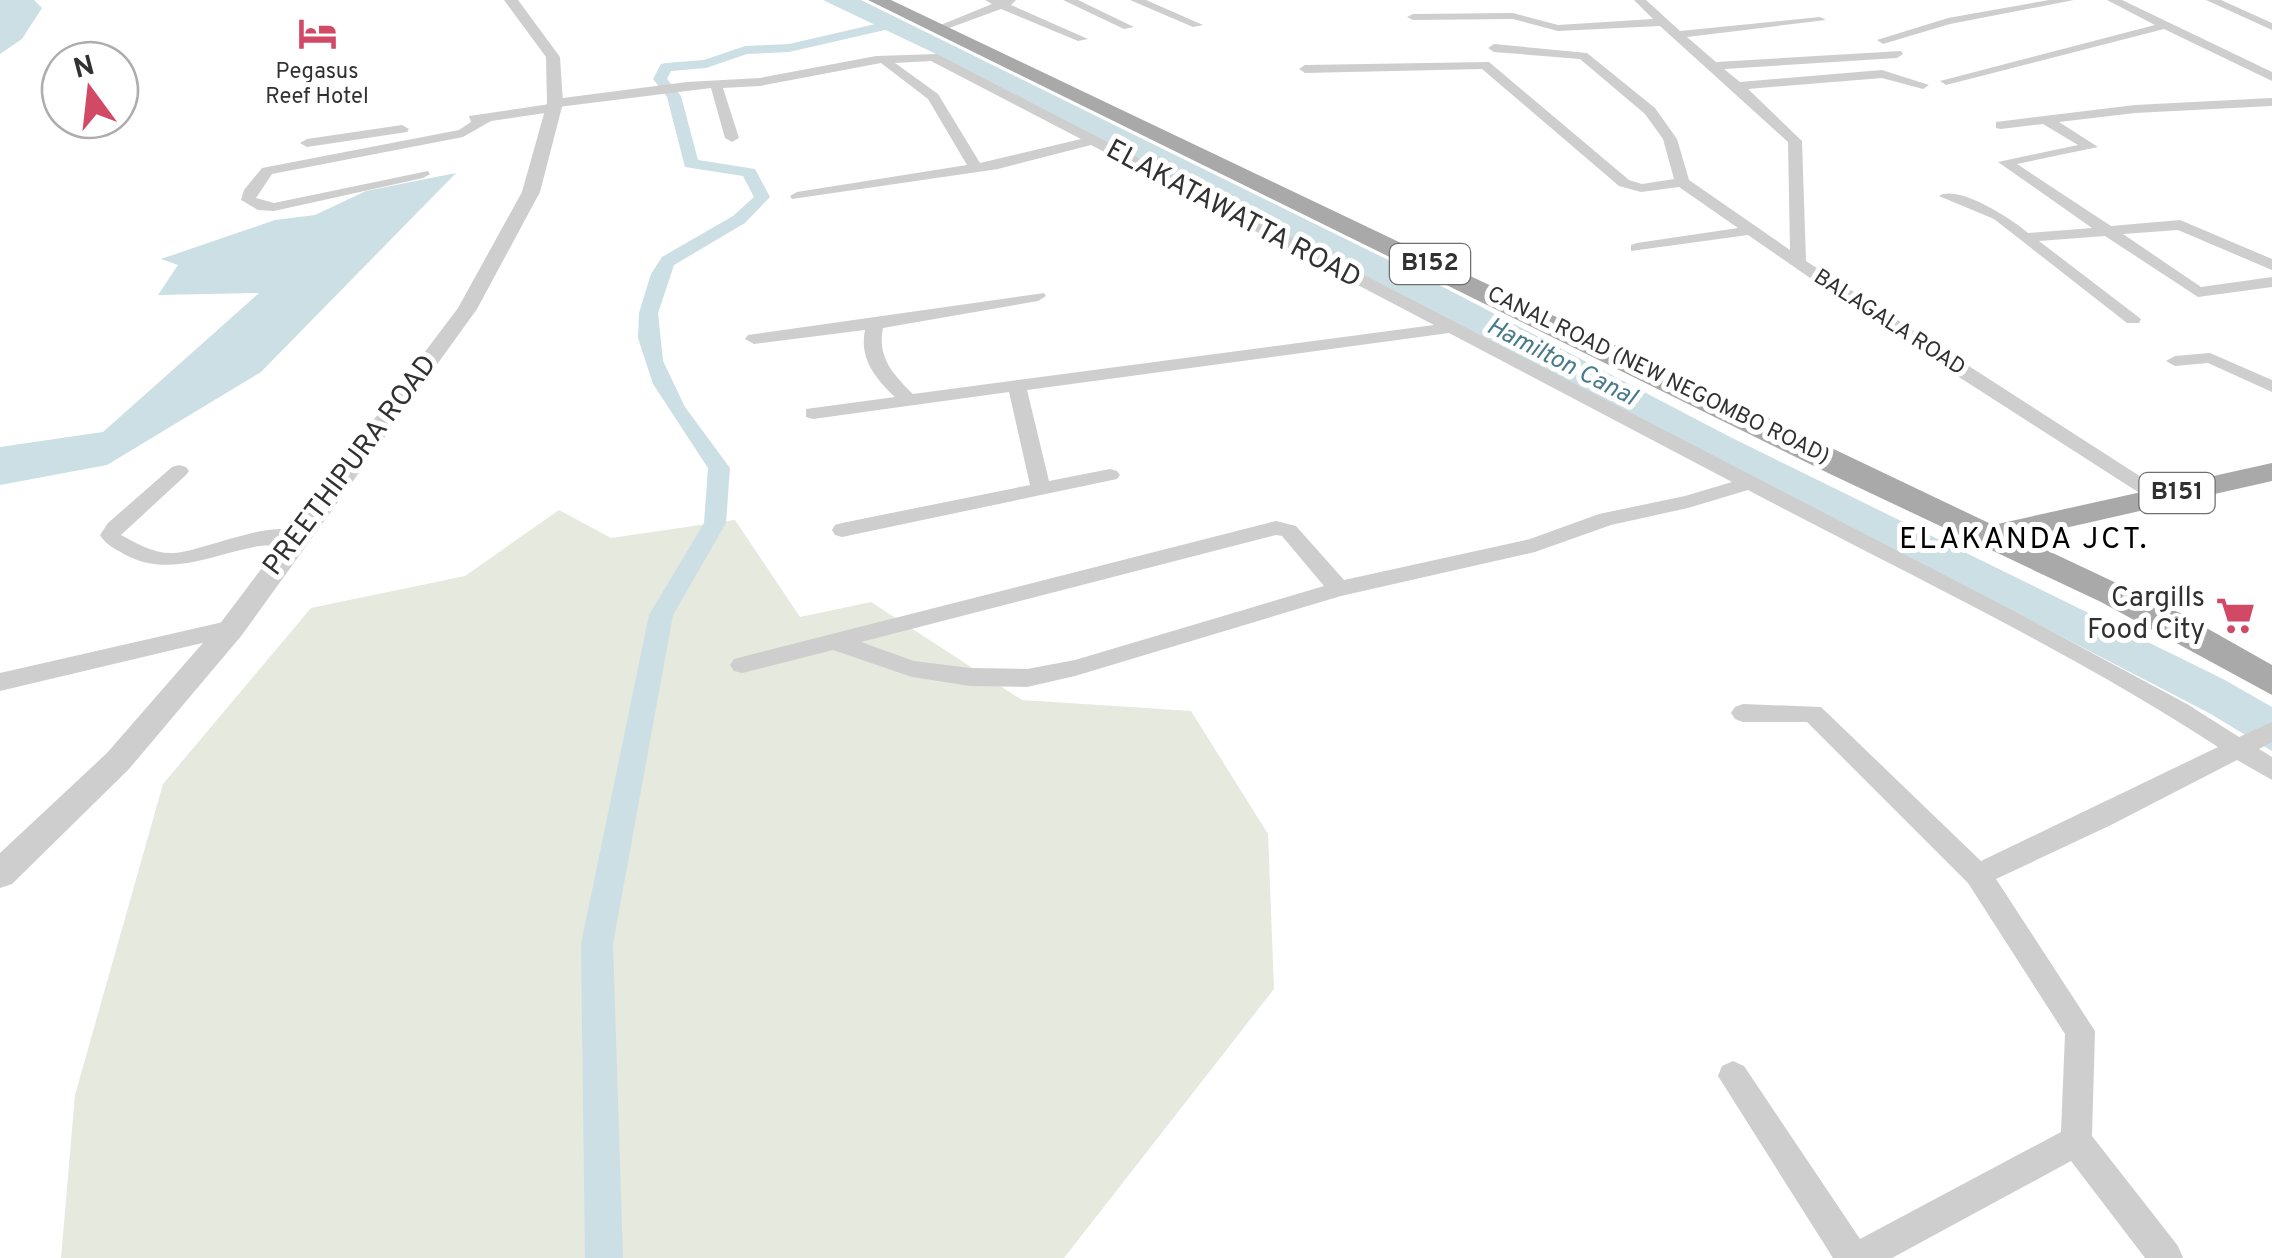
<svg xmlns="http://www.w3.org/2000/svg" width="2272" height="1258" font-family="Overpass,sans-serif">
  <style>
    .green { fill: #e5e9de }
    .water { fill: #cbdfe5 }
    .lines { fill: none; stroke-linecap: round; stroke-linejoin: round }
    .canal { fill: #cbdfe5; fill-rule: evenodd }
    .minor { fill: #cecece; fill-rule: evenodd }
    .tertiary { fill: #cecece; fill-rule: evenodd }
    .primary { fill: #a9a9a9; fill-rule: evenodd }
    .labels { text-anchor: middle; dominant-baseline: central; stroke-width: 10; stroke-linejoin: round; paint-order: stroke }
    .far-poi-label { font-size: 22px; fill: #313131; stroke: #fff }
    .far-street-label { font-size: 22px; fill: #313131; stroke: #fff }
    .shield { fill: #fff; stroke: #6f6f6f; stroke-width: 2.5 }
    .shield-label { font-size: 25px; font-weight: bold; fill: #313131 }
    .far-water-label { font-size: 25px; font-style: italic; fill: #487a8a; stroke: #fff }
    .street-label { font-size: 28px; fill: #313131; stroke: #fff }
    .poi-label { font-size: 28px; fill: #313131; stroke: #fff; text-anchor: end }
    .neighbourhood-label { font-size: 30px; letter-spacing: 2.5px; fill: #000; stroke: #fff }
  </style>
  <rect width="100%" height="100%" fill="#fff"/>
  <!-- green -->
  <path class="green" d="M 559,510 L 611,538 L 735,520 L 800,617 L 871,602 L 1022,700 L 1191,711 L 1268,834 L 1274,989 L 1064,1258 L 61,1258 L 75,1095 L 163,784 L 311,608 L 465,576 Z"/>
  <!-- water -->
  <path class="water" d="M 0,0 L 34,0 L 42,8 L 22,39 L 0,54 Z
    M 823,0 L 861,0 L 1447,289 L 1732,438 L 2223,679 L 2272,707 L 2272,751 L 2209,713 L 936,54 Z
    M 456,173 L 261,372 L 107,465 L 0,485 L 0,447 L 103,432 L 259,293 L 158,295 L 178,265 L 161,259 L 275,220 L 315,215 L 366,191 Z"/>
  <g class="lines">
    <!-- canal -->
    <path class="canal" d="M 893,20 L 898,21 L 898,27 L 789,52 L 747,54 L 706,68 L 671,71 L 667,79 L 681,96 L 698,160 L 755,169 L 770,197 L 745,223 L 674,265 L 658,313 L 663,361 L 685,407 L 730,468 L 726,523 L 673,615 L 613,944 L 623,1258 L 585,1258 L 581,944 L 649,615 L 704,523 L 708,468 L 653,384 L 638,338 L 639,313 L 651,274 L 662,257 L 733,216 L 754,197 L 743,176 L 685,167 L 667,97 L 653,79 L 661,64 L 666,63 L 704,60 L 745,46 L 789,44 Z"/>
    <!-- minor -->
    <path class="minor" d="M 985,0 L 1016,0 L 1011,5 L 1088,39 L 1078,41 L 1001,9 L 941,31 L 931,29 L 992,4 Z
      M 1063,0 L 1078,0 L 1134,27 L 1124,29 Z
      M 1130,0 L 1146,0 L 1203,25 L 1193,27 Z
      M 1634,0 L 1646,0 L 1680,31 L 1820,17 L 1826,20 L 1687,37 L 1716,62 L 1901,51 L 1903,54 L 1897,58 L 1724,69 L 1740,82 L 1882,70 L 1929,85 L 1923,89 L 1882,78 L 1748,89 L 1802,141 L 1806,261 L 2166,493 L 2169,497 L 2166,501 L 2152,501 L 1881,327 L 1748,235 L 1631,251 L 1631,245 L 1637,243 L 1738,228 L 1679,187 L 1641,192 L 1619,186 L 1482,69 L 1305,73 L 1299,69 L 1305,65 L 1489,62 L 1629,180 L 1642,184 L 1674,179 L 1663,139 L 1645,114 L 1580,59 L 1494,52 L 1488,48 L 1494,44 L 1587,53 L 1655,108 L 1677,139 L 1689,180 L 1790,250 L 1788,142 L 1660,26 L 1558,31 L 1513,19 L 1413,20 L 1407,17 L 1413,14 L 1513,13 L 1558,25 L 1653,19 Z
      M 2049,0 L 2074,0 L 1950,24 L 1883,44 L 1877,40 L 1948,18 Z
      M 2107,0 L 2122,0 L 2272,72 L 2272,81 L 2164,29 L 1946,85 L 1940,81 L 2155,25 Z
      M 2206,0 L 2221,0 L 2272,23 L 2272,30 Z
      M 937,54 L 2010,609 L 2187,704 L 2239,737 L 2272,722 L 2272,742 L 2259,749 L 2272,757 L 2272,780 L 2237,760 L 2111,825 L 1996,879 L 2095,1031 L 2092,1136 L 2178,1246 L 2183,1258 L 2145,1258 L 2071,1161 L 1892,1258 L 1833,1258 L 1718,1076 L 1722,1066 L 1733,1061 L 1744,1066 L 1860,1239 L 2061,1132 L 2065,1034 L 1968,883 L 1807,722 L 1743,722 L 1735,719 L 1731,713 L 1735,707 L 1743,704 L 1821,707 L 1981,861 L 2218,747 C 2069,650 1905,573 1748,490 L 1688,508 L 1611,525 L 1535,552 L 1341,596 L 1075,676 L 1027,687 L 970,686 L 912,677 L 833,650 L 742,673 L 734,671 L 730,665 L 734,659 L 1276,521 L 1296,526 L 1344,580 L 1530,539 L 1599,514 L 1685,496 L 1732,482 L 1449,333 L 1027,390 L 1049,481 L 1110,469 L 1117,471 L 1120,475 L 1117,479 L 842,537 L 835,535 L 832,530 L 835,525 L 842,523 L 1030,485 L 1009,392 L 813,419 L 806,417 L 806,409 L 895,397 C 875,378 859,358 865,330 L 754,344 L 745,339 L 748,335 L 1044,293 L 1046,296 L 1038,301 L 883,328 C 877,357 893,374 913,394 L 1434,325 L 1091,145 L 998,169 L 792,199 L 790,196 L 797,192 L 967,165 L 928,99 L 881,63 L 760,86 L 723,88 L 739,138 L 732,142 L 725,138 L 711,88 L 558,107 L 552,112 L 491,121 L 463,137 L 272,174 L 256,198 L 274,203 L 428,171 L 430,174 L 423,178 L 274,211 L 258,210 L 241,200 L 244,190 L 262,168 L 459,130 L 471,122 L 469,116 L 550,104 L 555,99 L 687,82 L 760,78 L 876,56 ZM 931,61 L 1081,139 L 980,163 L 938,94 L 895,63 ZM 1276,535 L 1282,536 L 1324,586 L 1075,660 L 1027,669 L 970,668 L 914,661 L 861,642 Z
      M 2272,98 L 2272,106 L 2135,113 L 2059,122 L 2098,147 L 2017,164 L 2111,226 L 2180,220 L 2272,259 L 2272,270 L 2178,230 L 2123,234 L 2201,287 L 2272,277 L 2272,287 L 2198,297 L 2105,236 L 2039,241 L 2141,319 L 2139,323 L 2127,323 L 1994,219 L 1939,196 C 1958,184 2012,219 2028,233 L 2092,228 L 1998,162 L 2078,145 L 2043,124 L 2001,129 L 1996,128 L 1996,122 L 2135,105 Z
      M 402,125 L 409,129 L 407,132 L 307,147 L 300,143 L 307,139 Z
      M 2210,353 L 2272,380 L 2272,392 L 2208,363 L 2175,366 L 2166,361 L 2175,356 Z
      M 179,465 L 186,467 L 189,471 L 186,475 L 121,535 C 138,544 154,554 174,553 C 205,551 283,513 306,537 C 294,549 271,543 254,547 C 209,556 167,578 124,554 C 114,548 106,545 100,535 L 108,523 L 172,467 Z
      M 232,620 L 240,622 L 243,628 L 240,634 L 0,691 L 0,673 Z"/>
    <!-- tertiary -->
    <path class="tertiary" d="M 504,0 L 518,0 L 560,57 L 563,103 L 540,192 L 477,309 L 242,635 L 129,769 L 12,884 L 0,888 L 0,853 L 107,753 L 222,621 L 458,308 L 522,192 L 547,103 L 546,57 Z"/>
    <!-- primary -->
    <path class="primary" d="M 868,0 L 891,0 L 1993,525 L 2272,463 L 2272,481 L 2021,538 L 2180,613 L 2272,665 L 2272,695 L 2101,602 L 1828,473 Z"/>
  </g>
  <!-- icons -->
  <defs>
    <symbol id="hotel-bare" viewBox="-9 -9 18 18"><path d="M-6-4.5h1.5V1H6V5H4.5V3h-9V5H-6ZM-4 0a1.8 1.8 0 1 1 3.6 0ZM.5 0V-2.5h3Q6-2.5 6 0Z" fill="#d24966" stroke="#fff" stroke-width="2.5" paint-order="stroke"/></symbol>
    <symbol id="supermarket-bare" viewBox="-9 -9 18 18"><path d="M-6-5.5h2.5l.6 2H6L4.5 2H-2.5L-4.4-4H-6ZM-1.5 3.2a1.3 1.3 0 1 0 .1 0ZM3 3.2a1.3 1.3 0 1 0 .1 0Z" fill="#d24966" stroke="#fff" stroke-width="2.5" paint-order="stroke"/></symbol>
  </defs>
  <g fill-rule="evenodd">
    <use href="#hotel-bare" x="290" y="6" width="55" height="55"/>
    <use href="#supermarket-bare" x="2208" y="588" width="55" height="55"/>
  </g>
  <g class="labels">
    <!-- far-poi labels -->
    <g class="far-poi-label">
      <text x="317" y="72">Pegasus<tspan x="317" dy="25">Reef Hotel</tspan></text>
    </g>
    <!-- far-street labels -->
    <g class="far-street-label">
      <text transform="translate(1889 323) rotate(33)">BALAGALA ROAD</text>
      <text transform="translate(1658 376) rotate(26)">CANAL ROAD (NEW NEGOMBO ROAD)</text>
    </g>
    <!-- shield labels -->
    <g class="shield">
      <rect x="1390" y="244" width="80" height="40" rx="8"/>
      <rect x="2139.5" y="473" width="75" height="40" rx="8"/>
    </g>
    <g class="shield-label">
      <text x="1430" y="264">B152</text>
      <text x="2177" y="493">B151</text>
    </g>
    <!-- far-water labels -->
    <g class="far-water-label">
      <text transform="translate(1561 363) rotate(27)">Hamilton Canal</text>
    </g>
    <!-- street labels -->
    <g class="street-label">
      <text transform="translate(1233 215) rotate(28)">ELAKATAWATTA ROAD</text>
      <text transform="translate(351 466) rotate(-53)">PREETHIPURA ROAD</text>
    </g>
    <!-- poi labels -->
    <g class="poi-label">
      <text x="2205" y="599">Cargills<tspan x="2205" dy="32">Food City</tspan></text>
    </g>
    <!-- neighbourhood labels -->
    <g class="neighbourhood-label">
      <text x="2024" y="540">ELAKANDA JCT.</text>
    </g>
  </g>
  <!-- north arrow -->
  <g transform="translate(90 90) rotate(345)"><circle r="48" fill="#ffffff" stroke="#adadad" stroke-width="2.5"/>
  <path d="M0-8L18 38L0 25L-18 38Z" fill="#d24966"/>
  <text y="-15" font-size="28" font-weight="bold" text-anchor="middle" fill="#313131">N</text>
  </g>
</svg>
